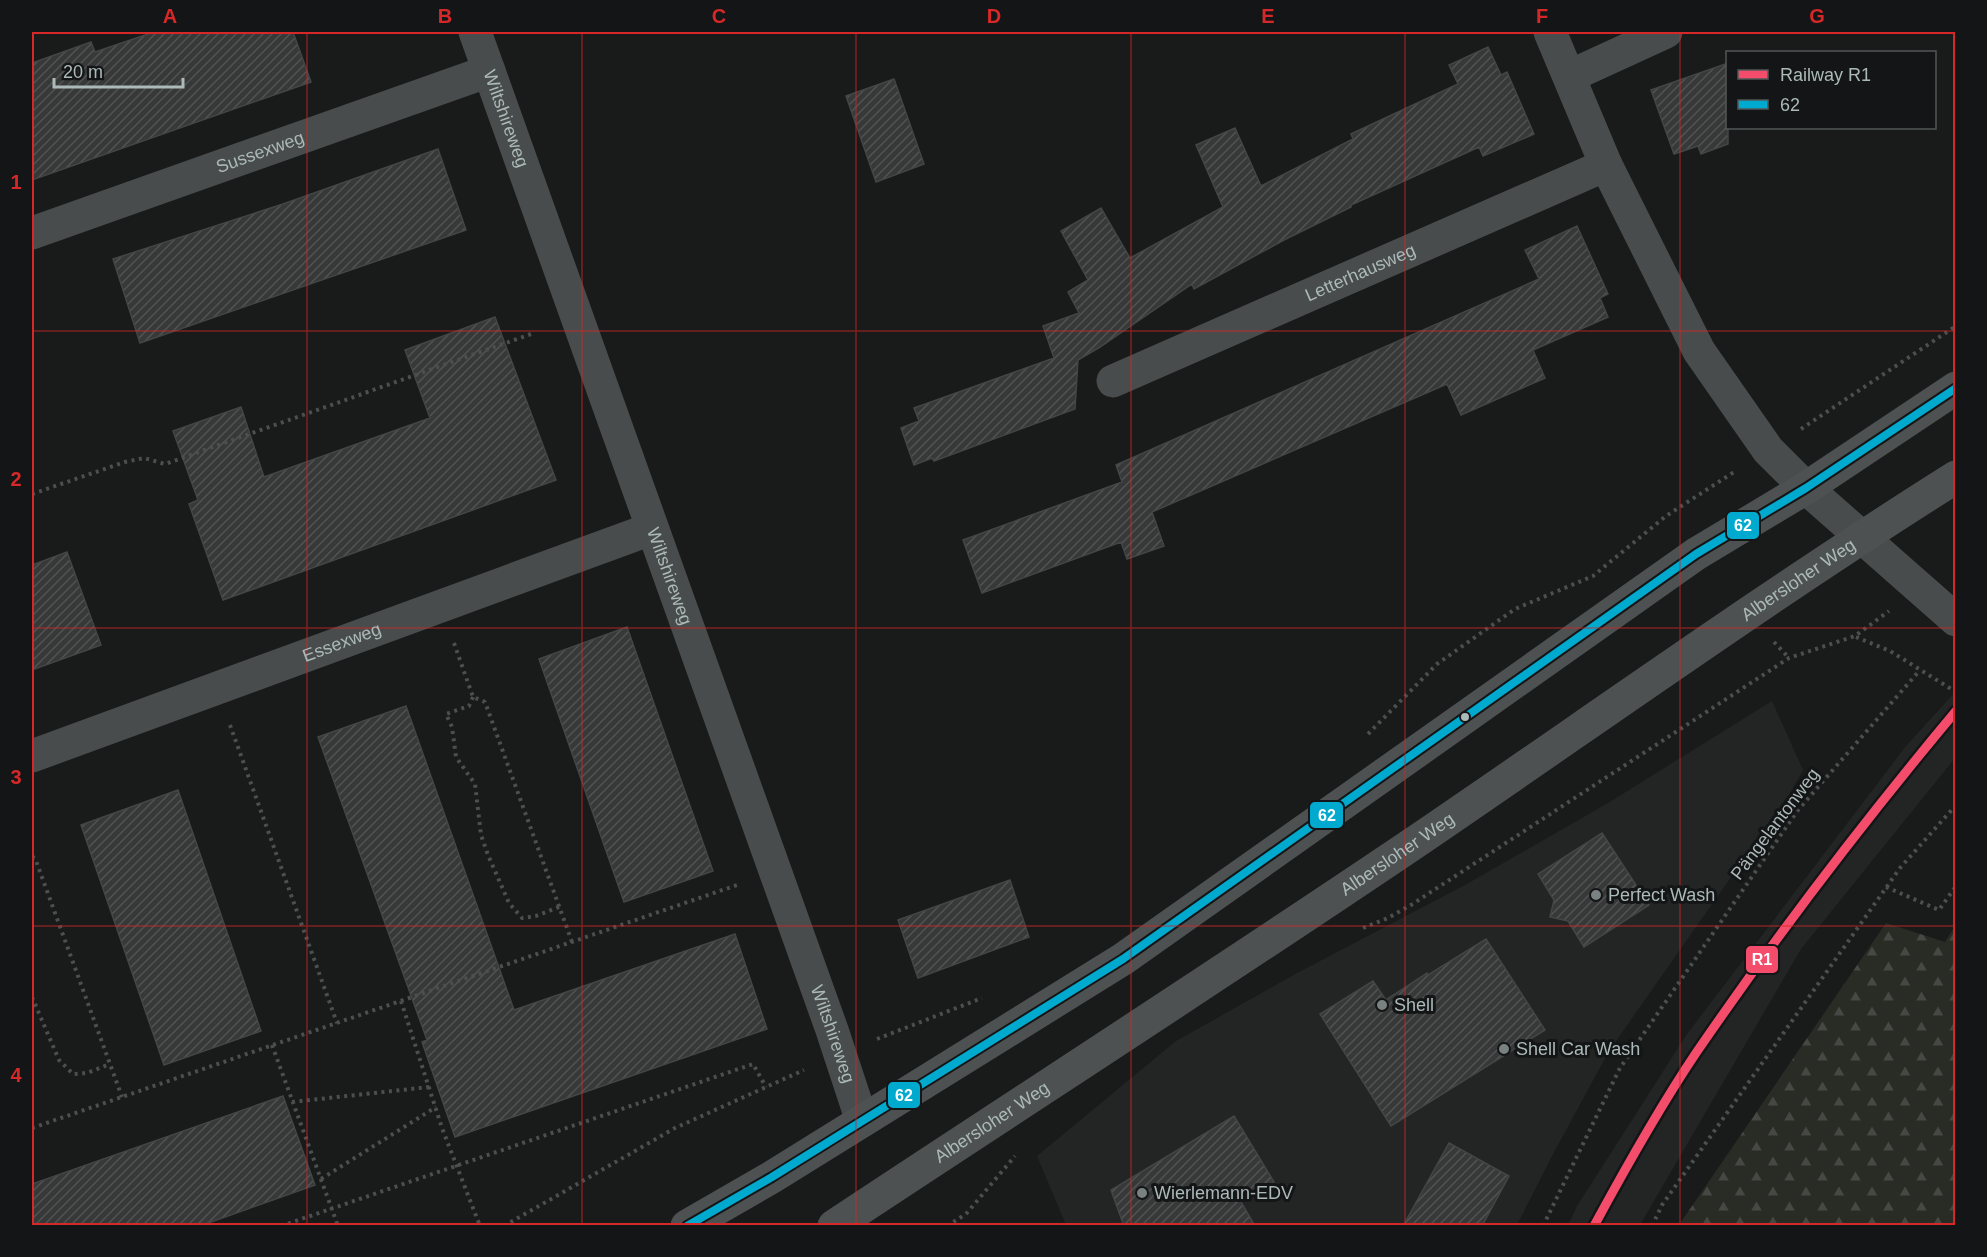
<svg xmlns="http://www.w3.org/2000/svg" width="1987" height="1257" font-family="Helvetica,sans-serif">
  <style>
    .built { fill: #232525 }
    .forest { fill: url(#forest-firs) }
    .building { fill: url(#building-hatch); stroke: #424646; stroke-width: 1.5 }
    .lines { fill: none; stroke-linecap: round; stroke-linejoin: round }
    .path { stroke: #4b4f4f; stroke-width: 4; stroke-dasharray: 3 4.5; stroke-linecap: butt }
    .minor { stroke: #494c4c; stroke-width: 33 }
    .secondary { stroke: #4e5151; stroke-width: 33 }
    .bus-1-casing { stroke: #141516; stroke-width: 12 }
    .bus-1 { stroke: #00a9ce; stroke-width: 8 }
    .rail-1-casing { stroke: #141516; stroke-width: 14 }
    .rail-1 { stroke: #f44d6c; stroke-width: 9 }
    .grid { fill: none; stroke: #d62828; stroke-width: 1.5; stroke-opacity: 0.55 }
    .bus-dot { fill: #acb9b9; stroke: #141516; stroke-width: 2 }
    .poi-dot { fill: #798181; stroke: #141516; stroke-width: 2 }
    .labels { text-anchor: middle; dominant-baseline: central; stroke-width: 6; stroke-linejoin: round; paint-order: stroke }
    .street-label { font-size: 18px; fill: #acb9b9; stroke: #141516 }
    .poi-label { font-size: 18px; fill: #acb9b9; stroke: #141516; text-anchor: start }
    .line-badge { stroke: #141516; stroke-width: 2 }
    .badge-label { font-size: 16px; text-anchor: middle; font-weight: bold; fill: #fff }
    .neatline { fill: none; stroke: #d62828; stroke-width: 2 }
    .grid-label { font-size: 20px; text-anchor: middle; font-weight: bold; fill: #d62828 }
  </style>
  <defs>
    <pattern id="forest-firs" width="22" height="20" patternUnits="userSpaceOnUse" patternTransform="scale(1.5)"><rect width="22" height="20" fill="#292c25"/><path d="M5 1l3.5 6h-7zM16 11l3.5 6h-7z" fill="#454843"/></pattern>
    <pattern id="building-hatch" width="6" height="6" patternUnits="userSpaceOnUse" patternTransform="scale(1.5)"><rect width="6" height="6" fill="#373838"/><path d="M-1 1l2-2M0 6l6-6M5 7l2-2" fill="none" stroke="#515353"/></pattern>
  </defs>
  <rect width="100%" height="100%" fill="#191a1a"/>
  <!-- built -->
  <path class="built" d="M 1955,692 L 1955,758 L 1801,949 L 1640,1225 L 1568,1225 L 1577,1206 L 1687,1034 L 1906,746 Z
    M 1772,701 L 1803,770 L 1790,793 L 1609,1051 L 1552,1156 L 1517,1225 L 1066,1225 L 1037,1156 L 1176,1041 L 1299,972 L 1465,885 L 1608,803 Z"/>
  <!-- forest -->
  <path class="forest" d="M 1886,923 L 1945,942 L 1955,926 L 1955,1225 L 1679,1225 Z"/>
  <!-- building -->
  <path class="building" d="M 154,32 L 293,32 L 311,82 L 32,180 L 32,63 L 91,42 L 95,52 Z
    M 1488,47 L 1501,75 L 1507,72 L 1534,134 L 1483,156 L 1479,147 L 1351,205 L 1351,207 L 1284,240 L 1194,289 L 1192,284 L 1100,347 L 1078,360 L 1075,409 L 934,461 L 932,458 L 914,465 L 901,428 L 919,421 L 914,408 L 1054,358 L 1043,326 L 1079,313 L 1068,292 L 1088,280 L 1061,231 L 1101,208 L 1130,258 L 1223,207 L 1196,145 L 1235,128 L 1261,186 L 1353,139 L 1351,134 L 1458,84 L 1449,65 Z
    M 1728,63 L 1728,144 L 1701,154 L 1698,146 L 1674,154 L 1651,90 Z
    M 894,79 L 924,164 L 876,182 L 846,96 Z
    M 438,149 L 466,230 L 140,343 L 113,259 L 283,204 Z
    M 1577,226 L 1608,294 L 1600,298 L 1608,317 L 1533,350 L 1545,378 L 1461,415 L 1447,384 L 1152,512 L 1164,546 L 1127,559 L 1121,542 L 982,593 L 963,540 L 1122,482 L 1116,465 L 1539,279 L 1525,250 Z
    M 495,317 L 556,480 L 223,600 L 189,504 L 198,500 L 173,431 L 241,407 L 264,477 L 430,418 L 405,350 Z
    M 67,552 L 101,645 L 32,670 L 32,565 Z
    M 627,627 L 713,871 L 624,902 L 539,659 Z
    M 406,706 L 514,1010 L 735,934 L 767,1029 L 455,1137 L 422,1042 L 427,1040 L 318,737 Z
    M 178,790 L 261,1031 L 164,1065 L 81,825 Z
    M 1602,833 L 1649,905 L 1584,947 L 1568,921 L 1550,917 L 1554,900 L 1538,874 Z
    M 1010,880 L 1029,937 L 918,978 L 898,920 Z
    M 1486,939 L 1545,1030 L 1391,1126 L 1320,1014 L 1373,981 L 1386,1000 L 1427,973 L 1428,975 Z
    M 283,1096 L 315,1185 L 200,1226 L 32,1226 L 32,1184 Z
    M 1234,1116 L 1274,1182 L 1241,1202 L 1255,1226 L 1124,1226 L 1111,1190 Z
    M 1449,1143 L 1509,1176 L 1482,1226 L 1403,1226 Z"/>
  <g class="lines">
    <!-- path -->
    <path class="path" d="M 1801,429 L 1956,326
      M 32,494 L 125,462 L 144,458 L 165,464 L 531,334
      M 1856,637 L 1890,651 L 1956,692
      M 1774,642 L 1789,658
      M 454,643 L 473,697 L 485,702 L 572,942
      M 473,697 L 469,706 L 446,714 L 452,727 L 456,757 L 475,784 L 481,835 L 488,855 L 509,903 L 522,918 L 536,916 L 559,907
      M 230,725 L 337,1023
      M 1368,734 L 1437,664 L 1515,609 L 1593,576 L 1666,516 L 1734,472
      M 32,857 L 35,858 L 122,1097
      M 1886,887 L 1939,910 L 1956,886
      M 1363,928 L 1388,918 L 1411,905 L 1789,658 L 1855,636 L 1889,611
      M 32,997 L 59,1060 L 73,1074 L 87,1073 L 110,1064
      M 401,1001 L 442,1128 L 480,1226
      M 877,1039 L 982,998
      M 272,1045 L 338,1226
      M 292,1102 L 429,1087
      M 32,1128 L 740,884
      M 321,1179 L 436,1107
      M 281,1226 L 753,1064 L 766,1087
      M 504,1226 L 675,1128 L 804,1070
      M 947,1226 L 966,1214 L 1015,1156
      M 1543,1226 L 1620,1068 L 1798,810 L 1920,670
      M 1652,1226 L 1662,1205 L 1900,868 L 1956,805"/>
    <!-- minor -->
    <g class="minor">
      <path id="s1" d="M 475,32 L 832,1030 L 862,1121"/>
      <path d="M 1550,32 L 1606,165 L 1699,351 L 1768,450 L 1806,488 L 1956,620"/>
      <path d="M 1570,76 L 1666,32"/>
      <path id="s2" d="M 32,233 L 489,71"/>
      <path id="s3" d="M 1113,381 L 1606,165"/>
      <path id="s4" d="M 32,756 L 651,529"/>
    </g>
    <!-- secondary -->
    <g class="secondary">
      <path d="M 687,1226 L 772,1177 L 1123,959 L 1696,554 L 1806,488 L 1956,388"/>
      <path id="s5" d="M 834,1226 C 1026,1099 1220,974 1411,845 C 1592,722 1770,594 1956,477"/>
    </g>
    <defs>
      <path id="bus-1" d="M 687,1226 L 772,1177 L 1123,959 L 1696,554 L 1806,488 L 1956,388"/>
    </defs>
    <!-- bus-1 casing -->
    <use href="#bus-1" class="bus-1-casing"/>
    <!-- bus-1 -->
    <use href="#bus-1" class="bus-1"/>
    <defs>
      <path id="rail-1" d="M 1594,1226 C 1626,1167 1659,1108 1696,1053 C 1777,935 1864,821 1956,711"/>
    </defs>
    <!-- rail-1 casing -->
    <use href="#rail-1" class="rail-1-casing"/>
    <!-- rail-1 -->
    <use href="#rail-1" class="rail-1"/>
  </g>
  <!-- grid -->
  <path class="grid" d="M 307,32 L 307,1226M 582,32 L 582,1226M 856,32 L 856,1226M 1131,32 L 1131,1226M 1405,32 L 1405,1226M 1680,32 L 1680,1226M 32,331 L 1956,331M 32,628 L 1956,628M 32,926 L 1956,926"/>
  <!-- markers -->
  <circle class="bus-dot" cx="1465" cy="717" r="5"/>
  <g class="poi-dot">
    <circle cx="1596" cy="895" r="6"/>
    <circle cx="1382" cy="1005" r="6"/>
    <circle cx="1504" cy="1049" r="6"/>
    <circle cx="1142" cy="1193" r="6"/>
  </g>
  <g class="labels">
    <!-- street labels -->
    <g class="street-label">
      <text stroke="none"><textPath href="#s1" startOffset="92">Wiltshireweg</textPath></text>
      <text stroke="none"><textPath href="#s2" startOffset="242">Sussexweg</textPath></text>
      <text stroke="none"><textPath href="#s3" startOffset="270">Letterhausweg</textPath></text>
      <text stroke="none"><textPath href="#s1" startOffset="578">Wiltshireweg</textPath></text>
      <text stroke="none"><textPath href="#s5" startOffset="1161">Albersloher Weg</textPath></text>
      <text stroke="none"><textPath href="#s4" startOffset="330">Essexweg</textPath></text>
      <text transform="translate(1775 824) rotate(-53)">Pängelantonweg</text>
      <text stroke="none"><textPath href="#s5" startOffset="675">Albersloher Weg</textPath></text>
      <text stroke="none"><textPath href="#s1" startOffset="1064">Wiltshireweg</textPath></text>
      <text stroke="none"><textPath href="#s5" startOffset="189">Albersloher Weg</textPath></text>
    </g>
    <!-- poi labels -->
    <g class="poi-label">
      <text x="1608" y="895">Perfect Wash</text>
      <text x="1394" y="1005">Shell</text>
      <text x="1516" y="1049">Shell Car Wash</text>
      <text x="1154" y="1193">Wierlemann-EDV</text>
    </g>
  </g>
  <g class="line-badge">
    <rect x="1726" y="511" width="34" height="29" rx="6" fill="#00a9ce"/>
    <rect x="1309" y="801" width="35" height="28" rx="6" fill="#00a9ce"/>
    <rect x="1745" y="945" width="34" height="29" rx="6" fill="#f44d6c"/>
    <rect x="887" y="1081" width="34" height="28" rx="6" fill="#00a9ce"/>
  </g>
  <g class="badge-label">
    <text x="1743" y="531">62</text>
    <text x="1327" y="821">62</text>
    <text x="1762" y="965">R1</text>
    <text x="904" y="1101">62</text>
  </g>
  <!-- border -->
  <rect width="1987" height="1257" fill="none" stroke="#141516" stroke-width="66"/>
  <!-- legend -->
  <rect x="1726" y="51" width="210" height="78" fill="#141516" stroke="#515757" stroke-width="1.5"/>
  <rect x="1738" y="70" width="30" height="9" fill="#f44d6c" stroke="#515757" stroke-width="1.5"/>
  <text x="1780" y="81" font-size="18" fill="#acb9b9">Railway R1</text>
  <rect x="1738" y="100" width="30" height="9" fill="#00a9ce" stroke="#515757" stroke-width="1.5"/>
  <text x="1780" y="111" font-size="18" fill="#acb9b9">62</text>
  <!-- scale -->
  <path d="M54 78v9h129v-9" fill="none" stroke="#acb9b9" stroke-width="3"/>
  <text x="63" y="78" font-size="18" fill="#acb9b9" stroke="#141516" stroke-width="4.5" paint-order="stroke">20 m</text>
  <rect x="33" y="33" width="1921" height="1191" class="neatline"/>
  <g class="grid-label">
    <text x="170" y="23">A</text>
    <text x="445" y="23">B</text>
    <text x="719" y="23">C</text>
    <text x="994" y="23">D</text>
    <text x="1268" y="23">E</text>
    <text x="1542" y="23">F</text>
    <text x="1817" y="23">G</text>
    <text x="16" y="189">1</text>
    <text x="16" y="486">2</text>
    <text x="16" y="784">3</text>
    <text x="16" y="1082">4</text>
  </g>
</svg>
